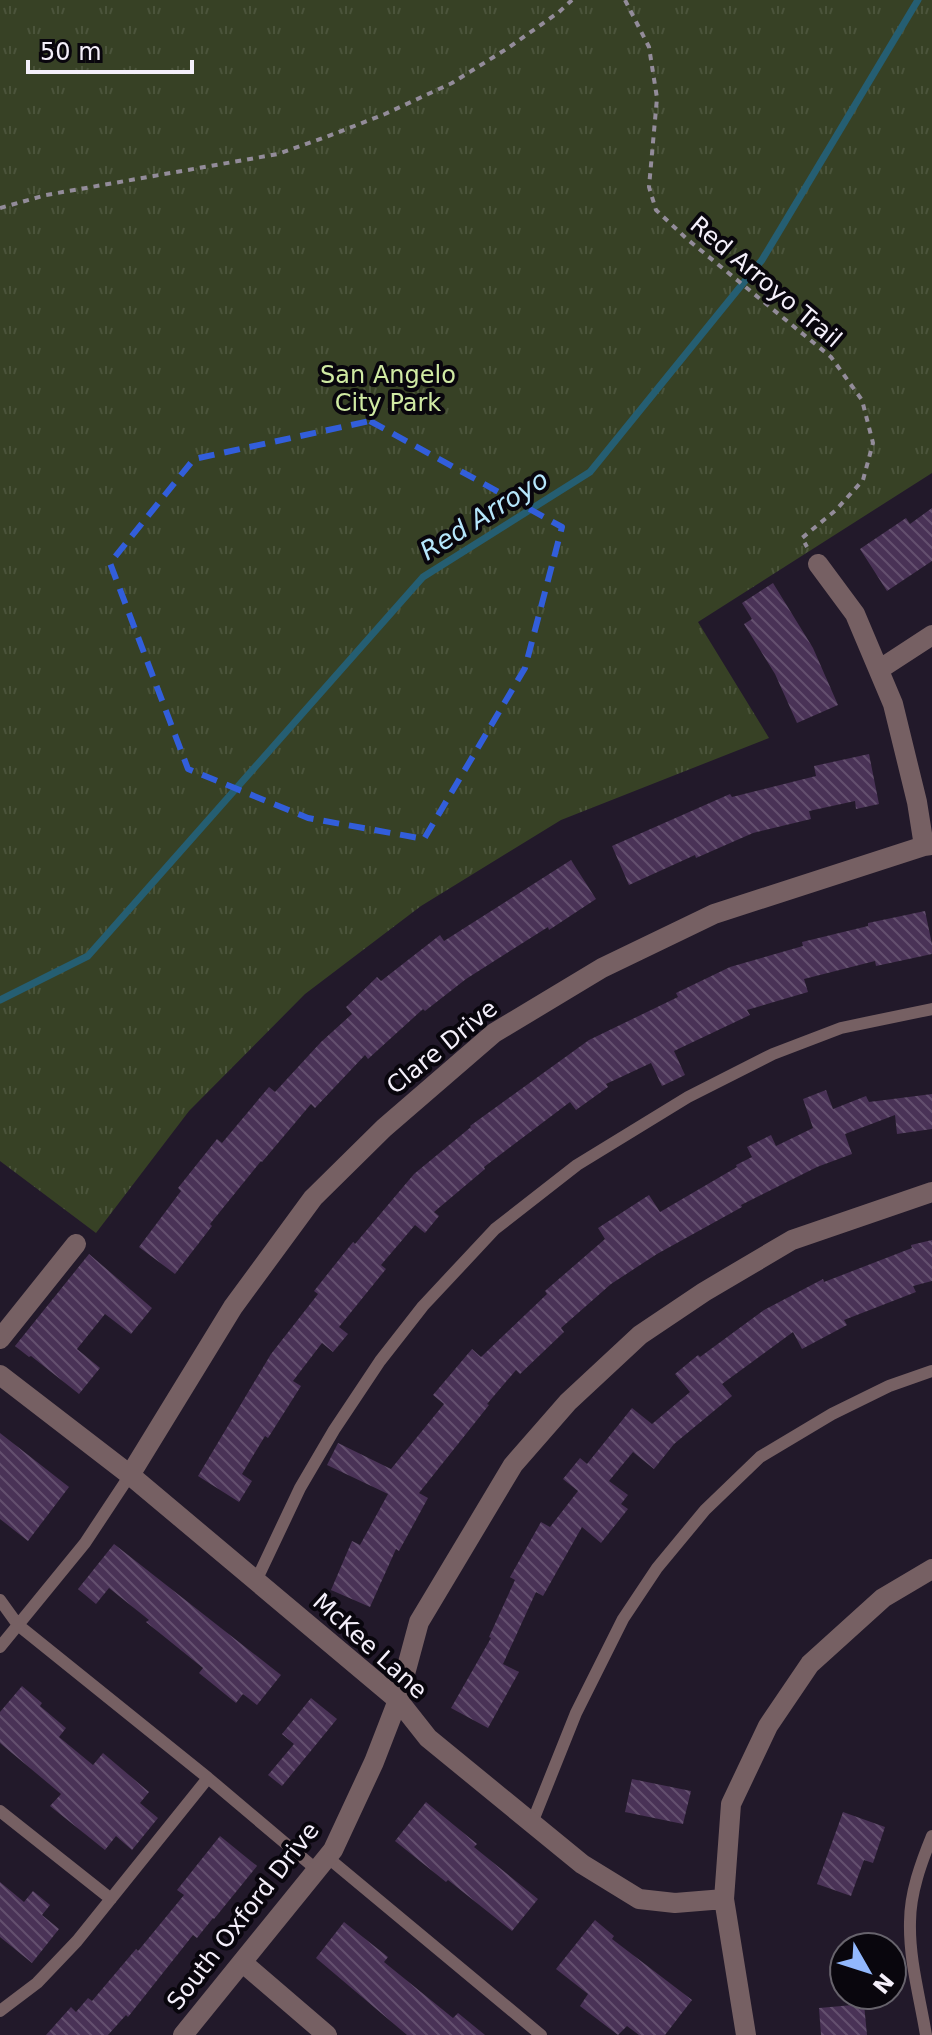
<svg xmlns="http://www.w3.org/2000/svg" width="932" height="2035" font-family="'DejaVu Sans',sans-serif">
  <style>
    .park { fill: url(#park-tufts) }
    .lines { fill: none; stroke-linecap: round; stroke-linejoin: round }
    .stream { stroke: #255e72; stroke-width: 7 }
    .building { fill: url(#building-back-hatch) }
    .path { stroke: #938c9a; stroke-width: 4; stroke-dasharray: 6 6; stroke-linecap: butt }
    .service { stroke: #766063; stroke-width: 12 }
    .minor { stroke: #766063; stroke-width: 20 }
    .marked { fill: none; stroke: #325edb; stroke-width: 6; stroke-dasharray: 16 10; stroke-linejoin: round }
    .labels { text-anchor: middle; dominant-baseline: central; stroke-width: 8; stroke-linejoin: round; paint-order: stroke }
    .street-label { font-size: 24px; fill: #f4effa; stroke: #09060d }
    .park-label { font-size: 24px; fill: #d0eaa3; stroke: #09060d }
    .water-label { font-size: 26px; font-style: italic; fill: #b6e7fc; stroke: #09060d }
  </style>
  <defs>
    <pattern id="park-tufts" width="24" height="20" patternUnits="userSpaceOnUse" patternTransform="scale(2)"><rect width="24" height="20" fill="#374125"/><path d="M3 7l-1-3M5 7V3M7 7l1-3M15 17l-1-3M17 17v-4M19 17l1-3" fill="none" stroke="#4b543b"/></pattern>
    <pattern id="building-back-hatch" width="6" height="6" patternUnits="userSpaceOnUse" patternTransform="scale(2)"><rect width="6" height="6" fill="#493256"/><path d="M-1 5l2 2M0 0l6 6M5-1l2 2" fill="none" stroke="#64506f"/></pattern>
  </defs>
  <rect width="100%" height="100%" fill="#22192a"/>
  <!-- park -->
  <path class="park" d="M 0,0 L 932,0 L 932,473 L 698,622 L 769,738 L 561,820 L 421,906 L 305,994 L 189,1111 L 96,1233 L 0,1161 Z"/>
  <g class="lines">
    <!-- stream -->
    <path class="stream" d="M 0,1000 L 88,956 L 423,577 L 590,472 L 762,260 L 918,0"/>
  </g>
  <!-- building -->
  <path class="building" d="M 932,508 L 932,561 L 887,591 L 860,549 L 906,518 L 910,524 Z
    M 773,583 L 813,648 L 838,705 L 797,723 L 775,674 L 744,624 L 752,619 L 742,603 Z
    M 869,754 L 879,804 L 856,809 L 855,801 L 809,811 L 811,819 L 753,833 L 696,858 L 695,855 L 629,885 L 612,846 L 730,794 L 732,797 L 816,776 L 814,766 Z
    M 571,860 L 596,899 L 549,930 L 548,927 L 466,979 L 425,1011 L 423,1009 L 368,1059 L 365,1055 L 315,1108 L 311,1104 L 262,1162 L 261,1161 L 210,1224 L 212,1226 L 175,1274 L 139,1247 L 181,1191 L 178,1188 L 217,1139 L 222,1143 L 269,1087 L 275,1092 L 321,1042 L 352,1014 L 346,1007 L 377,977 L 381,981 L 440,935 L 444,941 Z
    M 925,911 L 932,944 L 932,954 L 876,966 L 875,961 L 804,979 L 808,992 L 747,1010 L 750,1015 L 674,1051 L 685,1075 L 662,1086 L 651,1063 L 606,1084 L 608,1087 L 576,1110 L 570,1102 L 484,1167 L 485,1169 L 434,1212 L 439,1216 L 425,1233 L 415,1225 L 381,1265 L 386,1269 L 339,1327 L 348,1334 L 333,1352 L 322,1343 L 293,1381 L 301,1386 L 268,1438 L 265,1436 L 242,1474 L 252,1481 L 239,1502 L 198,1476 L 271,1354 L 318,1294 L 314,1291 L 353,1242 L 355,1244 L 414,1174 L 471,1127 L 470,1126 L 589,1040 L 678,997 L 676,993 L 730,967 L 803,946 L 802,942 L 868,926 L 868,923 Z
    M 826,1090 L 833,1109 L 866,1096 L 869,1102 L 932,1094 L 932,1129 L 897,1134 L 895,1115 L 845,1134 L 852,1154 L 817,1167 L 741,1205 L 742,1207 L 657,1254 L 611,1284 L 561,1328 L 564,1332 L 520,1374 L 516,1370 L 487,1404 L 489,1405 L 419,1493 L 428,1498 L 399,1551 L 396,1549 L 370,1607 L 331,1590 L 352,1541 L 360,1545 L 388,1494 L 327,1465 L 338,1443 L 391,1469 L 444,1404 L 433,1395 L 472,1349 L 481,1357 L 547,1294 L 545,1291 L 605,1239 L 598,1228 L 649,1195 L 660,1212 L 737,1167 L 736,1165 L 752,1157 L 747,1147 L 771,1135 L 776,1146 L 813,1128 L 803,1099 Z
    M 932,1240 L 932,1281 L 913,1286 L 916,1292 L 844,1320 L 847,1325 L 802,1349 L 793,1332 L 722,1384 L 732,1396 L 674,1444 L 654,1469 L 633,1452 L 609,1481 L 628,1495 L 621,1504 L 628,1509 L 601,1543 L 582,1527 L 543,1596 L 536,1592 L 503,1664 L 519,1672 L 488,1728 L 451,1708 L 491,1638 L 489,1637 L 515,1580 L 510,1577 L 541,1522 L 550,1527 L 578,1491 L 563,1479 L 580,1458 L 587,1464 L 632,1408 L 652,1424 L 690,1392 L 675,1374 L 698,1355 L 700,1357 L 764,1310 L 823,1279 L 824,1282 L 912,1248 L 911,1245 Z
    M 89,1254 L 152,1308 L 131,1334 L 105,1314 L 77,1349 L 100,1368 L 79,1394 L 31,1356 L 29,1357 L 15,1346 Z
    M 0,1433 L 69,1487 L 28,1541 L 0,1519 Z
    M 114,1544 L 281,1675 L 257,1705 L 243,1694 L 236,1703 L 199,1673 L 203,1668 L 146,1622 L 149,1620 L 109,1588 L 96,1604 L 78,1589 Z
    M 22,1686 L 42,1703 L 40,1706 L 66,1728 L 59,1737 L 93,1765 L 103,1753 L 149,1792 L 140,1803 L 158,1818 L 132,1850 L 116,1836 L 105,1850 L 50,1806 L 61,1794 L 0,1743 L 0,1712 Z
    M 311,1698 L 337,1719 L 282,1786 L 268,1775 L 294,1744 L 282,1734 Z
    M 632,1779 L 691,1791 L 683,1824 L 625,1812 Z
    M 426,1802 L 477,1844 L 474,1847 L 538,1899 L 512,1931 L 448,1880 L 446,1882 L 395,1841 Z
    M 843,1812 L 885,1827 L 873,1863 L 864,1860 L 851,1896 L 817,1884 Z
    M 220,1836 L 257,1866 L 214,1919 L 213,1918 L 197,1938 L 193,1935 L 128,2017 L 126,2015 L 108,2035 L 46,2035 L 71,2007 L 76,2012 L 88,1998 L 92,2001 L 136,1949 L 138,1951 L 184,1895 L 177,1890 Z
    M 0,1882 L 24,1902 L 33,1891 L 50,1905 L 42,1915 L 59,1929 L 32,1963 L 0,1937 Z
    M 595,1920 L 614,1936 L 612,1939 L 692,2000 L 665,2035 L 639,2035 L 627,2026 L 618,2035 L 580,2006 L 588,1994 L 556,1969 Z
    M 344,1922 L 388,1957 L 384,1962 L 453,2018 L 458,2013 L 485,2035 L 407,2035 L 316,1958 Z
    M 864,2004 L 867,2035 L 821,2035 L 819,2008 Z"/>
  <g class="lines">
    <!-- path -->
    <path class="path" d="M 625,0 L 649,47 L 657,98 L 649,187 L 656,210 L 687,239 L 831,357 L 862,400 L 873,443 L 863,480 L 836,510 L 802,538 L 807,547
      M 0,208 L 46,195 L 278,154 L 326,137 L 385,114 L 452,83 L 508,48 L 559,12 L 572,0"/>
    <!-- service -->
    <path class="service" d="M 130,1475 L 85,1543 L 18,1625 L 208,1778 L 317,1870
      M 256,1581 L 300,1488 L 334,1430 L 380,1361 L 423,1306 L 495,1229 L 577,1165 L 688,1097 L 773,1054 L 841,1028 L 932,1009
      M 0,1600 L 18,1625 L 0,1647
      M 0,1811 L 111,1899
      M 532,1823 L 576,1713 L 623,1619 L 657,1568 L 705,1510 L 760,1457 L 832,1414 L 889,1386 L 932,1371
      M 327,1857 L 541,2035
      M 0,2011 L 37,1983 L 77,1941 L 208,1778
      M 926,2035 C 920,1998 909,1960 910,1922 C 910,1893 921,1863 932,1836"/>
    <!-- minor -->
    <path class="minor" d="M 818,564 L 855,614 L 893,704 L 917,802 L 924,846
      M 880,669 L 932,635
      M 0,1339 L 76,1244
      M 0,1375 L 130,1475 L 398,1700 L 428,1738 L 582,1864 L 639,1899 L 675,1903 L 724,1899
      M 130,1475 L 233,1307 L 313,1198 L 384,1128 L 494,1033 L 602,968 L 714,914 L 924,846 L 932,845
      M 243,1963 L 327,2035
      M 183,2035 L 333,1850 L 374,1762 L 398,1700 L 419,1622 L 513,1465 L 568,1402 L 640,1335 L 704,1292 L 792,1240 L 932,1192
      M 746,2035 L 724,1899 L 731,1804 L 768,1726 L 810,1664 L 883,1598 L 932,1569"/>
  </g>
  <!-- marked area -->
  <path class="marked" d="M 370,421 L 562,527 L 525,668 L 424,839 L 308,818 L 188,769 L 110,563 L 194,459 Z"/>
  <g class="labels">
    <!-- street labels -->
    <g class="street-label">
      <text transform="translate(766 282) rotate(40)">Red Arroyo Trail</text>
      <text transform="translate(442 1047) rotate(-39)">Clare Drive</text>
      <text transform="translate(370 1646) rotate(42)">McKee Lane</text>
      <text transform="translate(243 1916) rotate(-52)">South Oxford Drive</text>
    </g>
    <!-- park labels -->
    <g class="park-label">
      <text x="388" y="375">San Angelo<tspan x="388" dy="28">City Park</tspan></text>
    </g>
    <!-- water labels -->
    <g class="water-label">
      <text transform="translate(484 515) rotate(-32)">Red Arroyo</text>
    </g>
  </g>
  <!-- north arrow -->
  <g transform="translate(868 1971) rotate(129)"><circle r="38" fill="#09060d" stroke="#67636c" stroke-width="2"/>
  <path d="M0-6L14 30L0 20L-14 30Z" fill="#92b8fd"/>
  <text y="-12" font-size="22" font-weight="bold" text-anchor="middle" fill="#f4effa">N</text>
  </g>
  <!-- scale -->
  <path d="M28 60v12h164v-12" fill="none" stroke="#f4effa" stroke-width="4"/>
  <text x="40" y="60" font-size="24" fill="#f4effa" stroke="#09060d" stroke-width="6" paint-order="stroke">50 m</text>
</svg>
